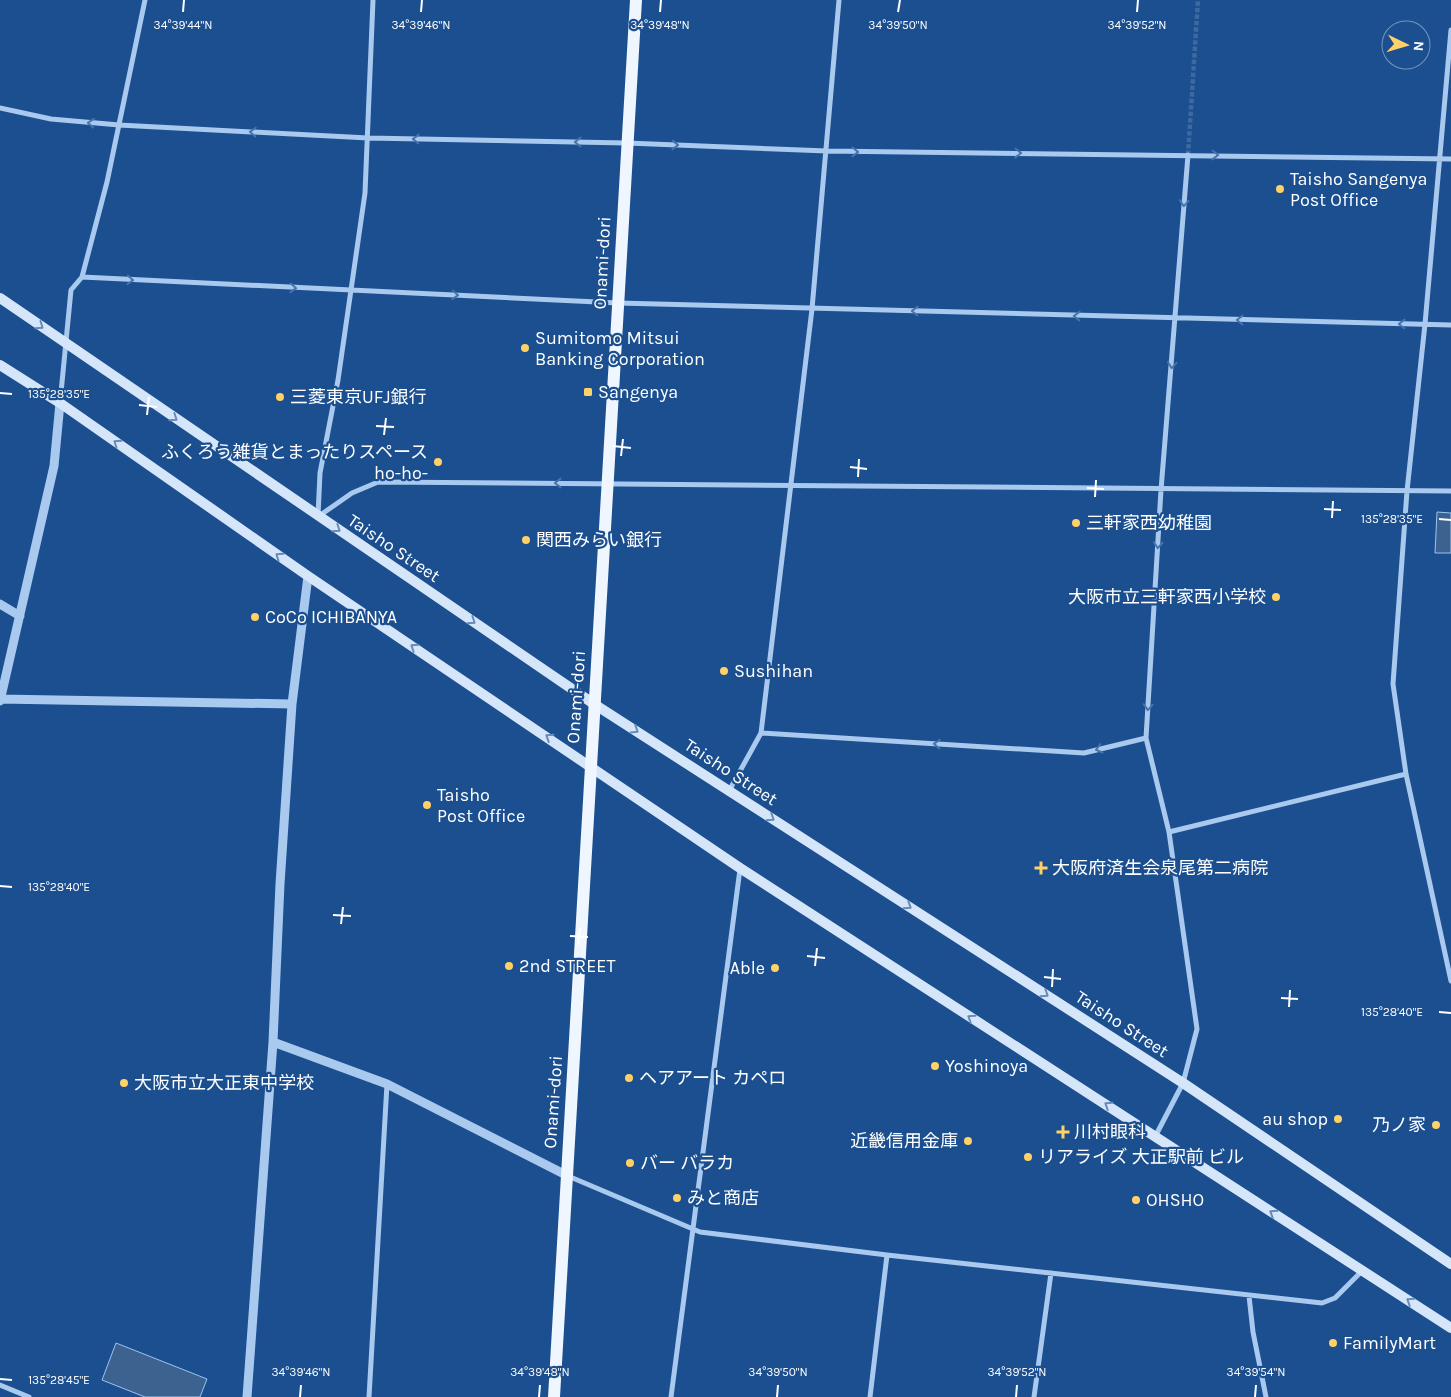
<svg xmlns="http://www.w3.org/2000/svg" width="1451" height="1397" font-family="Karla,'Noto Sans JP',sans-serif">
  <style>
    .water { fill: #3c6290; stroke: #9cc4f0 }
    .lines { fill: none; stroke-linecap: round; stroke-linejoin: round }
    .pedestrian-tunnel { stroke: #3d69a0; stroke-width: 4.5; stroke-dasharray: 4.5 2; stroke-linecap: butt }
    .minor { stroke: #a9c9ee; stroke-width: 5 }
    .tertiary { stroke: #a9c9ee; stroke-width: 9 }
    .secondary { stroke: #d6e6fa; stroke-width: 10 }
    .primary { stroke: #f0f6ff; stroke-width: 12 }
    .oneway { stroke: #4674ac }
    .oneway2 { stroke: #668bba }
    .ticks { fill: none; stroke: #fff; stroke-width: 2 }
    .poi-dot { fill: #ffd166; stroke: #1b4f8f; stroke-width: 2 }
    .labels { text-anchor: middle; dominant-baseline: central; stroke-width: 4.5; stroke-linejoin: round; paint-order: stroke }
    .poi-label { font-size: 18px; fill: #fff; stroke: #1b4f8f; text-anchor: start }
    .street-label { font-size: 18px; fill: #fff; stroke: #1b4f8f }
    .ticks-label { font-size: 12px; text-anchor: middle; fill: #fff; stroke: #1b4f8f; stroke-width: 4.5; stroke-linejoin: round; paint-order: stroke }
  </style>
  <rect width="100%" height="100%" fill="#1b4f8f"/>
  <!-- water -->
  <path class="water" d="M 1437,512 L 1451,513 L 1451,553 L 1435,553 Z
    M 116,1343 L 207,1379 L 200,1397 L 145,1397 L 102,1380 Z"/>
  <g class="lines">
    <!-- pedestrian-tunnel -->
    <path class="pedestrian-tunnel" d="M 1188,155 L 1198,0"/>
    <!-- minor -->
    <path class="minor" d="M 1451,30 L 1425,324 L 1407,491 L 1393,684 L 1406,774 L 1451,981
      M 0,108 L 51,119 L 119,125 L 368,138 L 627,143 L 827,151 L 1451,159
      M 82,277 L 618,303 L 1451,325
      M 60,403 L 71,290 L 82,277 L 107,182 L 145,0
      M 318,516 L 320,473 L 338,380 L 365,193 L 373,0
      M 319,516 L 352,493 L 378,482 L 1451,491
      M 761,733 L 1084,753 L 1146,738
      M 729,791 L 761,733 L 812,309 L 839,0
      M 1169,832 L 1406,774
      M 1156,1135 L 1183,1083 L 1197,1029 L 1169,832 L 1146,738 L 1161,490 L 1188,155
      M 568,1176 L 700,1232 L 887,1255 L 1322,1303 L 1335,1298 L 1362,1271
      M 1249,1296 L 1253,1332 L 1266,1397
      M 0,1385 L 29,1397
      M 369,1397 L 387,1084
      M 671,1397 L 740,869
      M 870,1397 L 887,1255
      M 1034,1397 L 1051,1273"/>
    <!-- tertiary -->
    <path class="tertiary" d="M 0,604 L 20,616
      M 0,699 L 292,704
      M 0,701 L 54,466 L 60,403
      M 273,1042 L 387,1084 L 566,1175
      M 247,1397 L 273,1042 L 280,884 L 292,704 L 308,576"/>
    <!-- secondary -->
    <path class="secondary" d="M 0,298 L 594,704 L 1183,1083 L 1451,1264
      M 0,365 L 60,403 L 308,576 L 740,868 L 1451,1328"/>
    <!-- primary -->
    <path class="primary" d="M 554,1397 L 636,0"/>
  </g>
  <!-- one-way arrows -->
  <defs><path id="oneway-chevron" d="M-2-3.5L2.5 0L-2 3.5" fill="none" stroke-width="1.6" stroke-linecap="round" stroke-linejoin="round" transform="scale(1.25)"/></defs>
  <g class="oneway">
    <use href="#oneway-chevron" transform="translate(91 123) rotate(-175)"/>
    <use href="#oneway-chevron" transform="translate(253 132) rotate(-177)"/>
    <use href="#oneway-chevron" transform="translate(416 139) rotate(-179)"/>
    <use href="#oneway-chevron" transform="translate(578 142) rotate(-179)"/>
    <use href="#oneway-chevron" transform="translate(675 145) rotate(2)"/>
    <use href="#oneway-chevron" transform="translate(855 152) rotate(1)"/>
    <use href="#oneway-chevron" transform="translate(1018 153) rotate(1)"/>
    <use href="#oneway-chevron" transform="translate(1215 155) rotate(1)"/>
    <use href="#oneway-chevron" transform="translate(1184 203) rotate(94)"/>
    <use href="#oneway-chevron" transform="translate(130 280) rotate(3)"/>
    <use href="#oneway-chevron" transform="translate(293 288) rotate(3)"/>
    <use href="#oneway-chevron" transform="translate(455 295) rotate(3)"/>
    <use href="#oneway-chevron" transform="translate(915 311) rotate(-179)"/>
    <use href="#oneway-chevron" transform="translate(1077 316) rotate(-179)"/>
    <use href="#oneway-chevron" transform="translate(1240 320) rotate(-179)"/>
    <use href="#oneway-chevron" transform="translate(1402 324) rotate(-179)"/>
    <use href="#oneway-chevron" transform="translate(1172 365) rotate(95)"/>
    <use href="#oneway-chevron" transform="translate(558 483) rotate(-180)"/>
    <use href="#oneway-chevron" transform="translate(1158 545) rotate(93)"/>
    <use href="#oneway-chevron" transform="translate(1148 707) rotate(94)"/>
    <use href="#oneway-chevron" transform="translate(937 744) rotate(-177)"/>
    <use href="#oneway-chevron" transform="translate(1099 749) rotate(166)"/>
  </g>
  <g class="oneway2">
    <use href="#oneway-chevron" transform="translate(40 326) rotate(35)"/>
    <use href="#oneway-chevron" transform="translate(174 418) rotate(34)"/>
    <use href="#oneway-chevron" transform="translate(117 443) rotate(-145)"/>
    <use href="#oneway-chevron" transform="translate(337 529) rotate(34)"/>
    <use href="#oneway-chevron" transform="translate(279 556) rotate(-145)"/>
    <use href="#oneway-chevron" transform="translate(472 621) rotate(34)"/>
    <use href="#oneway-chevron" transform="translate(414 647) rotate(-146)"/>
    <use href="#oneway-chevron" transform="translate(635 730) rotate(32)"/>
    <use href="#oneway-chevron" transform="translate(549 737) rotate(-147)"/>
    <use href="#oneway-chevron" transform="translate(771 818) rotate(33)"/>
    <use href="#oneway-chevron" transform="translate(908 906) rotate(33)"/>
    <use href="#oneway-chevron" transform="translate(1045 994) rotate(33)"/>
    <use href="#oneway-chevron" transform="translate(971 1018) rotate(-147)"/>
    <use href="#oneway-chevron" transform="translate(1108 1105) rotate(-147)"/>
    <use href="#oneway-chevron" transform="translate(1273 1213) rotate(-147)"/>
    <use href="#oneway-chevron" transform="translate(1410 1301) rotate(-147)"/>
  </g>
  <!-- ticks -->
  <path class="ticks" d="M 183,12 L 184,0M 421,12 L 422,0M 660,12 L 661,0M 898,12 L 900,0M 1137,12 L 1138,0M 0,393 L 12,394M 139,405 L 157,407M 147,415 L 149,397M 376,426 L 394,427M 384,435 L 386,418M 613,446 L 631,448M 621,456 L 623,439M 850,467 L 867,469M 858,477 L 859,459M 1087,488 L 1104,489M 1095,497 L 1096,480M 1324,509 L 1341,510M 1332,518 L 1333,501M 1439,519 L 1451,520M 0,886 L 12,887M 333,915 L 351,916M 341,924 L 343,907M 570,936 L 588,937M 578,945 L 580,928M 807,956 L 825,958M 815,966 L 817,948M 1044,977 L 1061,979M 1052,987 L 1053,969M 1281,998 L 1298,999M 1289,1007 L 1290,990M 1439,1012 L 1451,1013M 0,1379 L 12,1380M 300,1397 L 301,1385M 539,1397 L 540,1385M 777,1397 L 778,1385M 1016,1397 L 1017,1385M 1255,1397 L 1256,1385"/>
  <!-- markers -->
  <g class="poi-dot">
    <circle cx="1280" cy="189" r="5"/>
    <circle cx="525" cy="348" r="5"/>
    <rect x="583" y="387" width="10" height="10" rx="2.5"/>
    <circle cx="280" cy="397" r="5"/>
    <circle cx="438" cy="462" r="5"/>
    <circle cx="1076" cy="523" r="5"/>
    <circle cx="526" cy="540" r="5"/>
    <circle cx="1276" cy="597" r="5"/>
    <circle cx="255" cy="617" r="5"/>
    <circle cx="724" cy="671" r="5"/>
    <circle cx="427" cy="805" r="5"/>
    <path d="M1038.5 860.5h5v5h5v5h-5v5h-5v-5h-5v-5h5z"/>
    <circle cx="509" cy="966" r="5"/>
    <circle cx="775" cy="968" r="5"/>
    <circle cx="935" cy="1066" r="5"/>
    <circle cx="629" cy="1078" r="5"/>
    <circle cx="124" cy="1083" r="5"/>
    <circle cx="1338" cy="1119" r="5"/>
    <circle cx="1436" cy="1125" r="5"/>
    <path d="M1060.5 1124.5h5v5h5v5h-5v5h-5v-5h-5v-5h5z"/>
    <circle cx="968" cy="1141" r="5"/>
    <circle cx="1028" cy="1157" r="5"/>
    <circle cx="630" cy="1163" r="5"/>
    <circle cx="677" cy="1198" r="5"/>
    <circle cx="1136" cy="1200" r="5"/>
    <circle cx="1333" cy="1343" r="5"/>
  </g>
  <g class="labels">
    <!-- poi labels -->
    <g class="poi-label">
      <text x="1290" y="179">Taisho Sangenya<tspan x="1290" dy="21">Post Office</tspan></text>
      <text x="535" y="338">Sumitomo Mitsui<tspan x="535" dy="21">Banking Corporation</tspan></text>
      <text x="598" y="392">Sangenya</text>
      <text x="290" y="397">三菱東京UFJ銀行</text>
      <text x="428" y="452" text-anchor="end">ふくろう雑貨とまったりスペース<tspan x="428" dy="21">ho-ho-</tspan></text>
      <text x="1086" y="523">三軒家西幼稚園</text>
      <text x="536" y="540">関西みらい銀行</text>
      <text x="1266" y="597" text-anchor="end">大阪市立三軒家西小学校</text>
      <text x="265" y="617">CoCo ICHIBANYA</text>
      <text x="734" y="671">Sushihan</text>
      <text x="437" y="795">Taisho<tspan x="437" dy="21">Post Office</tspan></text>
      <text x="1052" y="868">大阪府済生会泉尾第二病院</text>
      <text x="519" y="966">2nd STREET</text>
      <text x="765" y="968" text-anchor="end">Able</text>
      <text x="945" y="1066">Yoshinoya</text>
      <text x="639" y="1078">ヘアアート カペロ</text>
      <text x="134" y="1083">大阪市立大正東中学校</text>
      <text x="1328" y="1119" text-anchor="end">au shop</text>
      <text x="1426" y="1125" text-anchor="end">乃ノ家</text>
      <text x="1074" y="1132">川村眼科</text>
      <text x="958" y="1141" text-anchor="end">近畿信用金庫</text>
      <text x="1038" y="1157">リアライズ 大正駅前 ビル</text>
      <text x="640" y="1163">バー バラカ</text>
      <text x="687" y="1198">みと商店</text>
      <text x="1146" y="1200">OHSHO</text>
      <text x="1343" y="1343">FamilyMart</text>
    </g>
    <!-- street labels -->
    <g class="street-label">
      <text transform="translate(602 263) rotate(-87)">Onami-dori</text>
      <text transform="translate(394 548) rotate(34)">Taisho Street</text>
      <text transform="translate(576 697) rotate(-86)">Onami-dori</text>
      <text transform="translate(731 772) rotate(33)">Taisho Street</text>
      <text transform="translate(1122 1024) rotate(33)">Taisho Street</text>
      <text transform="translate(553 1102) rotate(-86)">Onami-dori</text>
    </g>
  </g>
  <g class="ticks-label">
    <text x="183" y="29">34°39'44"N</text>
    <text x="421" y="29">34°39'46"N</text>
    <text x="660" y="29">34°39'48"N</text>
    <text x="898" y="29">34°39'50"N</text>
    <text x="1137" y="29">34°39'52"N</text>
    <text x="59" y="398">135°28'35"E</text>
    <text x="1392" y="523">135°28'35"E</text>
    <text x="59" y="891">135°28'40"E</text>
    <text x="1392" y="1016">135°28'40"E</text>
    <text x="301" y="1376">34°39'46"N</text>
    <text x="540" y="1376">34°39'48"N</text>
    <text x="778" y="1376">34°39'50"N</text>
    <text x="1017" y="1376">34°39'52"N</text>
    <text x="1256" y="1376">34°39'54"N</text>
    <text x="59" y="1384">135°28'45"E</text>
  </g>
  <!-- north arrow -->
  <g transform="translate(1406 45) rotate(95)"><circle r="24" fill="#1b4f8f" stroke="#7695bc"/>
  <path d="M0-4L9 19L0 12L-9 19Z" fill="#ffd166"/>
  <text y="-8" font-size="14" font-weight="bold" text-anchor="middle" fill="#ffffff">N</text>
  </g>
</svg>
